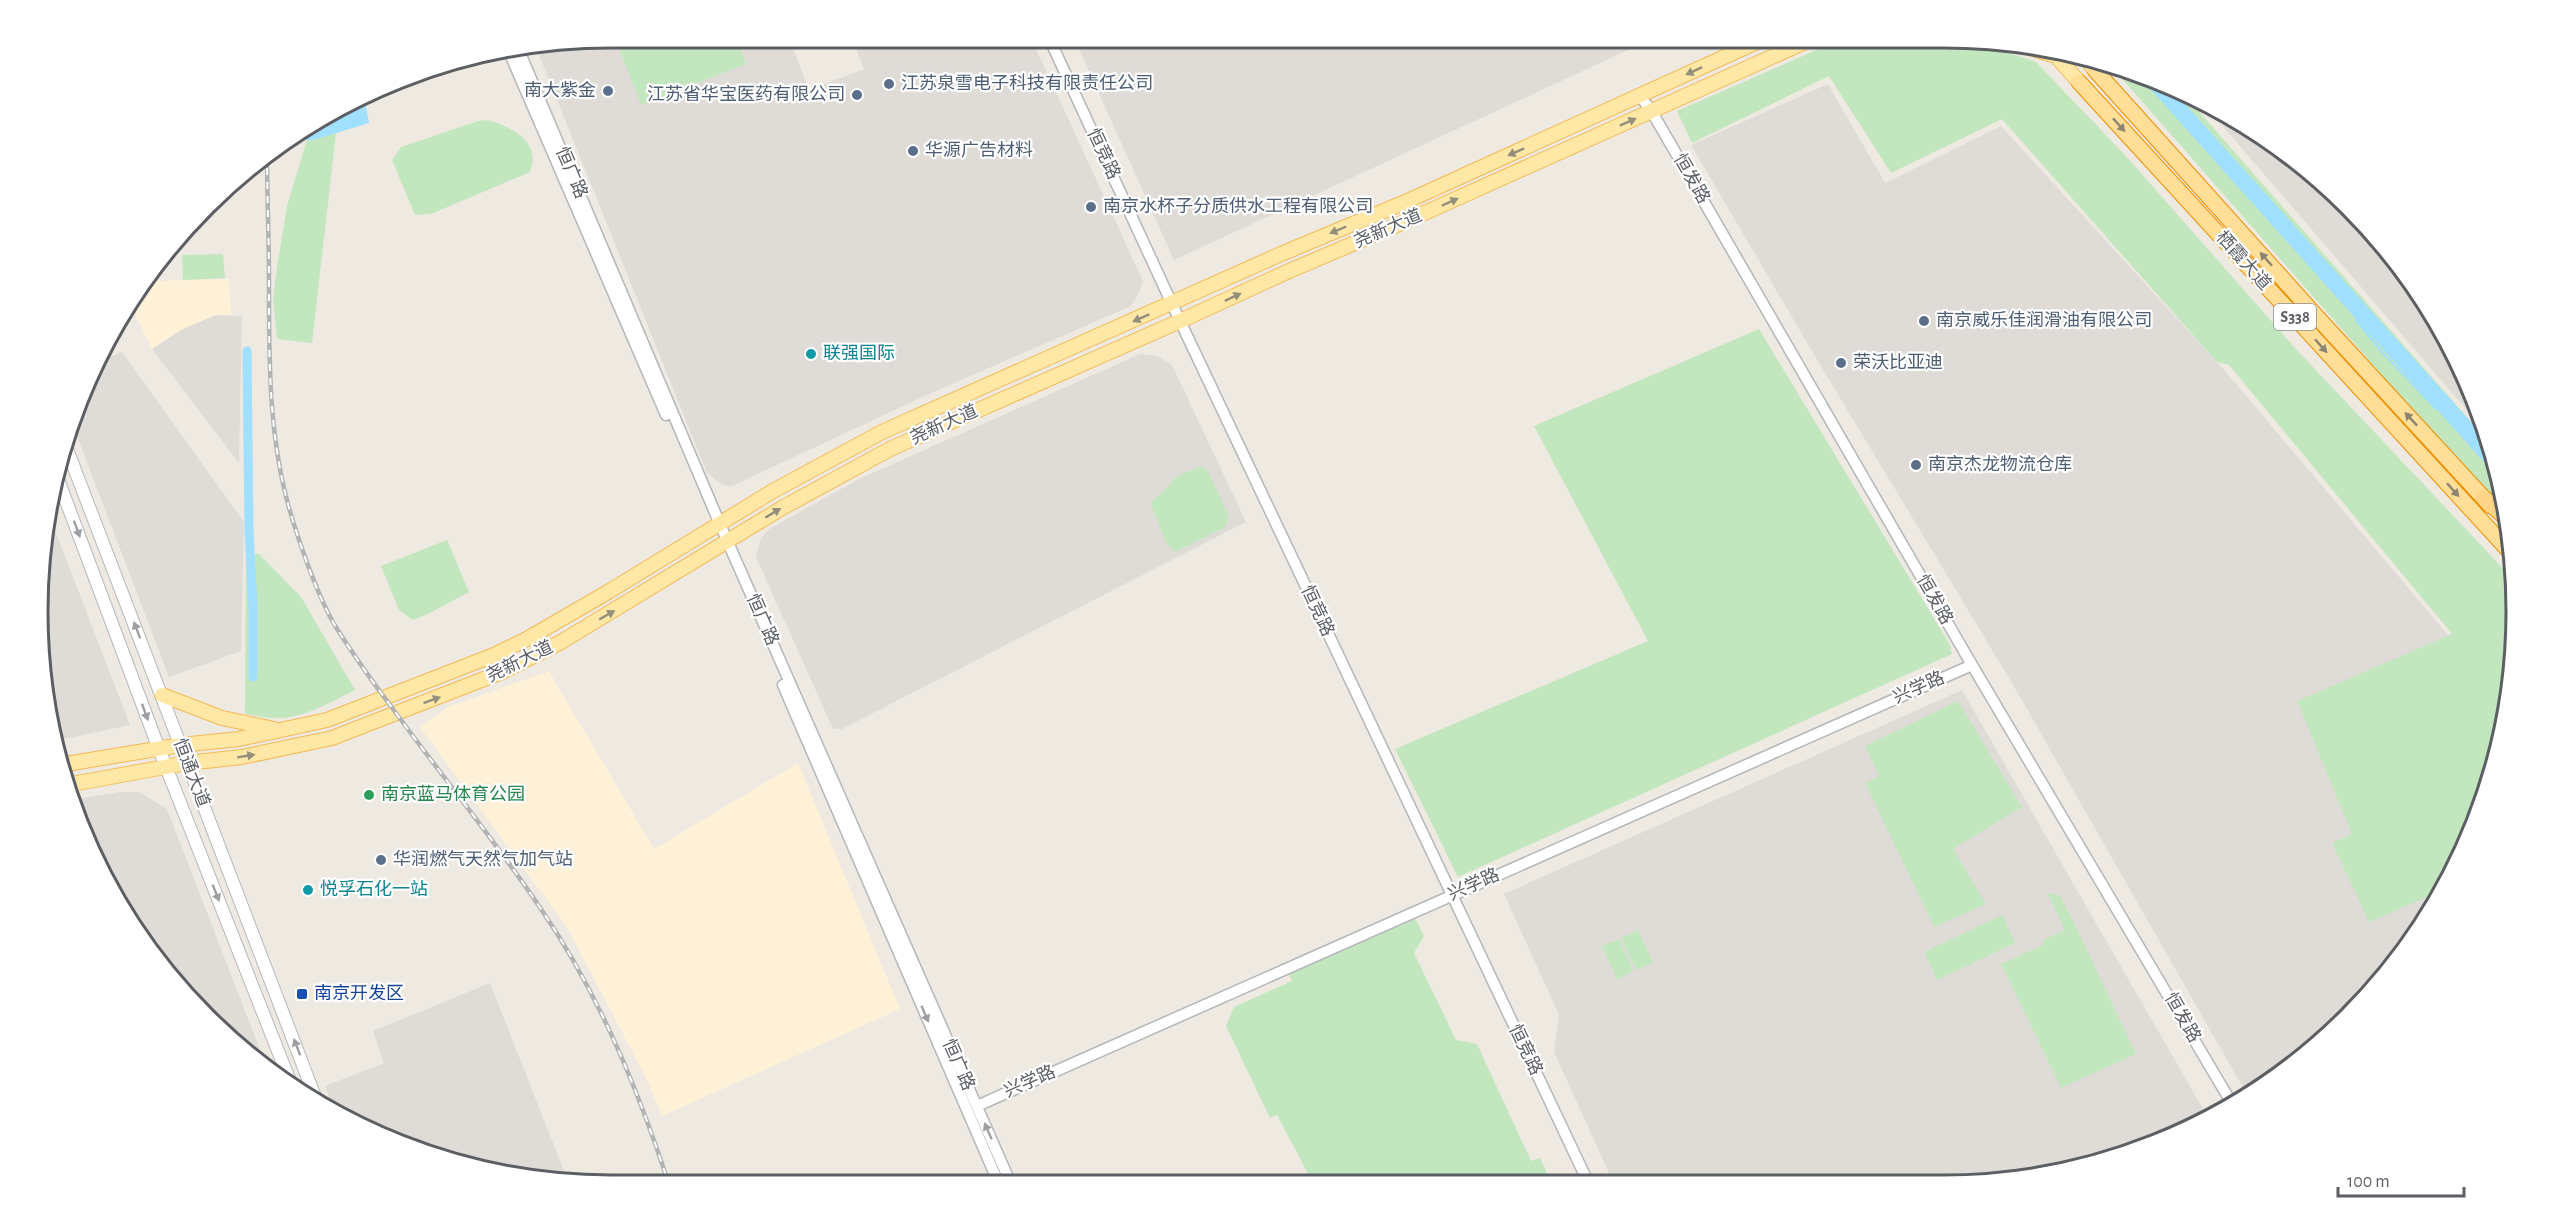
<svg xmlns="http://www.w3.org/2000/svg" width="2554" height="1223" font-family="'Alegreya Sans','Noto Sans SC',sans-serif">
  <style>
    .commercial { fill: #fef1d7 }
    .industrial { fill: #dfdcd7 }
    .green { fill: #c2e6be }
    .water { fill: #a1dfff }
    .lines { fill: none; stroke-linecap: round; stroke-linejoin: round }
    .stream { stroke: #a1dfff; stroke-width: 2 }
    .canal { stroke: #a1dfff; stroke-width: 9 }
    .tertiary-casing { stroke: #b3b6ba; stroke-width: 13 }
    .secondary-casing { stroke: #b4b8bd; stroke-width: 14 }
    .primary-casing { stroke: #f4b955; stroke-width: 16 }
    .trunk-casing { stroke: #f08e00; stroke-width: 17 }
    .motorway-casing { stroke: #f08e00; stroke-width: 17 }
    .tertiary { stroke: #fff; stroke-width: 10 }
    .secondary { stroke: #fff; stroke-width: 12 }
    .primary { stroke: #ffe8a6; stroke-width: 14 }
    .trunk { stroke: #ffdf97; stroke-width: 15 }
    .motorway { stroke: #ffd688; stroke-width: 15 }
    .rail-casing { stroke: #b2b3b4; stroke-width: 4.5 }
    .rail { stroke: #fff; stroke-width: 2; stroke-dasharray: 7; stroke-linecap: butt }
    .oneway { fill: #948f7b }
    .oneway2 { fill: #8c8573 }
    .oneway3 { fill: #9d9fa2 }
    .service-dot { fill: #5c6f8a; stroke: #fff; stroke-width: 2 }
    .culture-dot { fill: #0f9aa8; stroke: #fff; stroke-width: 2 }
    .leisure-dot { fill: #2e9e5b; stroke: #fff; stroke-width: 2 }
    .transit-dot { fill: #1a4fb4; stroke: #fff; stroke-width: 2 }
    .labels { text-anchor: middle; dominant-baseline: central; stroke-width: 4.5; stroke-linejoin: round; paint-order: stroke }
    .shield { fill: #fff; stroke: #8c8f92; stroke-width: 1.5 }
    .shield-label { font-size: 16px; font-weight: bold; fill: #5b5f64 }
    .service-label { font-size: 18px; fill: #4e5e75; stroke: #fff; text-anchor: start }
    .street-label { font-size: 18px; fill: #5b5f64; stroke: #fff }
    .culture-label { font-size: 18px; fill: #0d838f; stroke: #fff; text-anchor: start }
    .leisure-label { font-size: 18px; fill: #27864d; stroke: #fff; text-anchor: start }
    .transit-label { font-size: 18px; fill: #164399; stroke: #fff; text-anchor: start }
    .rim { fill: none; stroke: #5b5f64; stroke-width: 3 }
  </style>
  <rect width="100%" height="100%" fill="#eeeae2"/>
  <!-- commercial -->
  <path class="commercial" d="M 229,279 L 231,315 L 216,315 L 152,349 L 129,302 L 139,288 L 153,281 Z
    M 549,671 L 654,849 L 798,763 L 900,1009 L 662,1116 L 648,1082 L 567,927 L 420,727 L 448,707 Z"/>
  <!-- industrial -->
  <path class="industrial" d="M 612,38 L 789,38 L 809,90 L 864,69 L 852,38 L 1031,38 L 1143,281 L 1139,293 L 1131,306 L 927,395 L 732,486 L 722,485 L 707,473 L 537,50 Z
    M 1074,38 L 1654,38 L 1174,260 Z
    M 1828,84 L 1885,183 L 2001,126 L 2226,372 L 2507,705 L 2505,724 L 2473,831 L 2398,961 L 2292,1067 L 2246,1093 L 2015,688 L 1813,353 L 1691,145 Z
    M 2203,103 L 2262,134 L 2349,206 L 2420,293 L 2473,392 L 2484,430 Z
    M 216,315 L 242,316 L 239,463 L 152,349 L 181,330 Z
    M 122,352 L 244,522 L 241,651 L 169,677 L 72,423 L 81,392 L 98,361 Z
    M 1140,354 L 1158,356 L 1172,365 L 1246,522 L 842,729 L 833,729 L 756,557 L 761,538 L 769,529 L 859,479 Z
    M 48,512 L 130,725 L 59,740 L 42,686 Z
    M 1962,690 L 2207,1116 L 2162,1142 L 2018,1181 L 1613,1182 L 1554,1052 L 1559,1015 L 1504,894 Z
    M 119,792 L 139,792 L 167,809 L 267,1068 L 206,1018 L 97,866 L 77,799 Z
    M 490,983 L 568,1181 L 499,1174 L 392,1142 L 334,1111 L 325,1086 L 384,1063 L 373,1031 Z"/>
  <!-- green -->
  <path class="green" d="M 615,38 L 736,38 L 746,64 L 641,105 Z
    M 1844,38 L 1943,38 L 1969,40 L 2036,62 L 2125,155 L 2295,348 L 2513,579 L 2516,612 L 2505,724 L 2473,831 L 2438,892 L 2369,922 L 2332,843 L 2352,834 L 2297,701 L 2452,634 L 2229,365 L 2217,362 L 2002,119 L 1891,173 L 1829,76 L 1692,143 L 1677,111 Z
    M 2111,66 L 2162,81 L 2181,91 L 2487,440 L 2506,509 L 2474,480 Z
    M 338,115 L 312,343 L 277,339 L 273,299 L 277,267 L 287,206 L 310,130 Z
    M 488,120 C 512,127 542,142 530,172 L 431,214 L 415,215 L 392,160 L 401,147 L 478,121 Z
    M 223,254 L 225,278 L 183,280 L 182,255 Z
    M 1759,329 L 1950,645 L 1952,654 L 1458,877 L 1395,749 L 1648,641 L 1534,426 Z
    M 1200,466 L 1207,469 L 1229,517 L 1225,527 L 1175,552 L 1166,543 L 1151,504 L 1153,500 L 1167,488 L 1174,478 Z
    M 447,540 L 469,592 L 428,614 L 413,620 L 399,610 L 381,566 Z
    M 246,553 L 259,554 L 301,597 L 355,690 C 331,702 301,720 274,718 C 264,718 255,715 245,714 Z
    M 1958,701 L 2022,807 L 1953,849 L 1986,904 L 1934,927 L 1865,783 L 1879,776 L 1865,746 Z
    M 2052,893 L 2060,896 L 2075,925 L 2136,1054 L 2061,1088 L 2001,964 L 2043,945 L 2043,940 L 2065,930 L 2048,894 Z
    M 1413,914 L 1424,936 L 1414,953 L 1456,1040 L 1477,1044 L 1531,1161 L 1540,1158 L 1551,1182 L 1313,1183 L 1277,1115 L 1270,1118 L 1226,1026 L 1234,1007 L 1292,981 L 1287,971 Z
    M 2002,915 L 2015,943 L 1937,980 L 1924,952 Z
    M 1638,930 L 1653,962 L 1636,970 L 1621,938 Z
    M 1619,939 L 1634,971 L 1617,979 L 1602,946 Z"/>
  <!-- water -->
  <path class="water" d="M 2137,74 L 2167,84 L 2488,441 L 2500,480 Z
    M 365,101 L 369,123 L 313,140 L 292,140 Z"/>
  <g class="lines">
    <!-- stream -->
    <path class="stream" d="M 2356,320 L 2381,351 L 2436,409"/>
    <!-- canal -->
    <path class="canal" d="M 247,351 L 249,531 L 253,605 L 253,677"/>
    <defs>
      <path id="tertiary" d="M 1049,38 L 1172,304 L 1588,1182
        M 520,53 L 719,522 L 1011,1184
        M 510,54 L 666,415
        M 1640,96 L 1652,112 L 1972,665 L 2231,1102
        M 783,685 L 999,1184
        M 977,1106 L 1972,665"/>
      <path id="secondary" d="M 65,444 L 317,1102
        M 56,474 L 159,749 L 293,1089"/>
      <path id="primary" d="M 2024,46 L 2056,56
        M 2049,48 L 2079,82
        M 2085,58 L 2095,70
        M 162,695 L 222,718 L 274,729
        M 66,764 L 181,745 L 239,739 L 327,720 L 494,655 L 525,640 L 608,592 L 773,491 L 882,432 L 1281,254 L 1403,203 L 1766,38
        M 72,784 L 187,763 L 242,757 L 332,738 L 502,672 L 561,642 L 782,508 L 890,449 L 1180,321 L 1289,271 L 1411,219 L 1814,38"/>
      <path id="trunk" d="M 2095,70 L 2317,317 L 2491,506
        M 2079,82 L 2511,553"/>
      <path id="motorway" d="M 2483,497 L 2507,519"/>
    </defs>
    <!-- tertiary casing -->
    <use href="#tertiary" class="tertiary-casing"/>
    <!-- secondary casing -->
    <use href="#secondary" class="secondary-casing"/>
    <!-- primary casing -->
    <use href="#primary" class="primary-casing"/>
    <!-- trunk casing -->
    <use href="#trunk" class="trunk-casing"/>
    <!-- motorway casing -->
    <use href="#motorway" class="motorway-casing"/>
    <!-- tertiary -->
    <use href="#tertiary" class="tertiary"/>
    <!-- secondary -->
    <use href="#secondary" class="secondary"/>
    <!-- primary -->
    <use href="#primary" class="primary"/>
    <!-- trunk -->
    <use href="#trunk" class="trunk"/>
    <!-- motorway -->
    <use href="#motorway" class="motorway"/>
    <defs>
      <path id="rail" d="M 267,154 C 267,196 269,238 269,280 C 269,360 268,440 292,518 C 303,553 316,592 334,624 C 352,653 372,681 393,709 C 441,775 493,838 539,906 C 598,992 637,1086 669,1185"/>
    </defs>
    <!-- rail casing -->
    <use href="#rail" class="rail-casing"/>
    <!-- rail -->
    <use href="#rail" class="rail"/>
  </g>
  <!-- one-way arrows -->
  <defs><path id="oneway-solid" d="M-6-.8H1V-3.2L6.5 0L1 3.2V.8H-6Z" transform="scale(1.5)"/></defs>
  <g class="oneway">
    <use href="#oneway-solid" transform="translate(1694 71) rotate(155)"/>
    <use href="#oneway-solid" transform="translate(1628 122) rotate(-24)"/>
    <use href="#oneway-solid" transform="translate(1516 152) rotate(156)"/>
    <use href="#oneway-solid" transform="translate(1450 202) rotate(-24)"/>
    <use href="#oneway-solid" transform="translate(1338 230) rotate(157)"/>
    <use href="#oneway-solid" transform="translate(1233 297) rotate(-25)"/>
    <use href="#oneway-solid" transform="translate(1141 318) rotate(156)"/>
    <use href="#oneway-solid" transform="translate(773 513) rotate(-31)"/>
    <use href="#oneway-solid" transform="translate(607 615) rotate(-30)"/>
    <use href="#oneway-solid" transform="translate(432 700) rotate(-20)"/>
    <use href="#oneway-solid" transform="translate(246 756) rotate(-9)"/>
  </g>
  <g class="oneway2">
    <use href="#oneway-solid" transform="translate(2119 125) rotate(48)"/>
    <use href="#oneway-solid" transform="translate(2266 259) rotate(-132)"/>
    <use href="#oneway-solid" transform="translate(2321 346) rotate(48)"/>
    <use href="#oneway-solid" transform="translate(2411 419) rotate(-133)"/>
    <use href="#oneway-solid" transform="translate(2453 490) rotate(48)"/>
  </g>
  <g class="oneway3">
    <use href="#oneway-solid" transform="translate(77 529) rotate(70)"/>
    <use href="#oneway-solid" transform="translate(137 630) rotate(-111)"/>
    <use href="#oneway-solid" transform="translate(145 712) rotate(70)"/>
    <use href="#oneway-solid" transform="translate(216 893) rotate(68)"/>
    <use href="#oneway-solid" transform="translate(925 1014) rotate(67)"/>
    <use href="#oneway-solid" transform="translate(297 1047) rotate(-111)"/>
    <use href="#oneway-solid" transform="translate(988 1131) rotate(-114)"/>
  </g>
  <!-- markers -->
  <g class="service-dot">
    <circle cx="889" cy="84" r="6"/>
    <circle cx="608" cy="91" r="6"/>
    <circle cx="857" cy="95" r="6"/>
    <circle cx="913" cy="151" r="6"/>
    <circle cx="1091" cy="207" r="6"/>
    <circle cx="1924" cy="321" r="6"/>
    <circle cx="1841" cy="363" r="6"/>
    <circle cx="1916" cy="465" r="6"/>
    <circle cx="381" cy="860" r="6"/>
  </g>
  <g class="culture-dot">
    <circle cx="811" cy="354" r="6"/>
    <circle cx="308" cy="890" r="6"/>
  </g>
  <circle class="leisure-dot" cx="369" cy="795" r="6"/>
  <rect class="transit-dot" x="296" y="988" width="12" height="12" rx="3"/>
  <g class="labels">
    <!-- shield labels -->
    <rect class="shield" x="2274" y="304" width="42" height="26" rx="4.5"/>
    <g class="shield-label">
      <text x="2295" y="317">S338</text>
    </g>
    <!-- service labels -->
    <g class="service-label">
      <text x="901" y="84">江苏泉雪电子科技有限责任公司</text>
      <text x="596" y="91" text-anchor="end">南大紫金</text>
      <text x="845" y="95" text-anchor="end">江苏省华宝医药有限公司</text>
      <text x="925" y="151">华源广告材料</text>
      <text x="1103" y="207">南京水杯子分质供水工程有限公司</text>
      <text x="1936" y="321">南京威乐佳润滑油有限公司</text>
      <text x="1853" y="363">荣沃比亚迪</text>
      <text x="1928" y="465">南京杰龙物流仓库</text>
      <text x="393" y="860">华润燃气天然气加气站</text>
    </g>
    <!-- street labels -->
    <g class="street-label">
      <text transform="translate(1103 154) rotate(65)">恒竞路</text>
      <text transform="translate(571 173) rotate(67)">恒广路</text>
      <text transform="translate(1691 179) rotate(60)">恒发路</text>
      <text transform="translate(1388 229) rotate(-23)">尧新大道</text>
      <text transform="translate(2243 261) rotate(48)">栖霞大道</text>
      <text transform="translate(944 425) rotate(-24)">尧新大道</text>
      <text transform="translate(1934 600) rotate(60)">恒发路</text>
      <text transform="translate(1317 611) rotate(65)">恒竞路</text>
      <text transform="translate(762 620) rotate(66)">恒广路</text>
      <text transform="translate(520 662) rotate(-26)">尧新大道</text>
      <text transform="translate(1919 688) rotate(-24)">兴学路</text>
      <text transform="translate(191 773) rotate(69)">恒通大道</text>
      <text transform="translate(1474 885) rotate(-24)">兴学路</text>
      <text transform="translate(2182 1018) rotate(60)">恒发路</text>
      <text transform="translate(1525 1050) rotate(64)">恒竞路</text>
      <text transform="translate(958 1065) rotate(66)">恒广路</text>
      <text transform="translate(1030 1082) rotate(-24)">兴学路</text>
    </g>
    <!-- culture labels -->
    <g class="culture-label">
      <text x="823" y="354">联强国际</text>
      <text x="320" y="890">悦孚石化一站</text>
    </g>
    <!-- leisure labels -->
    <g class="leisure-label">
      <text x="381" y="795">南京蓝马体育公园</text>
    </g>
    <!-- transit labels -->
    <g class="transit-label">
      <text x="314" y="994">南京开发区</text>
    </g>
  </g>
  <!-- crop -->
  <path d="M0 0H2554V1223H0ZM611 48H1943A563 563 0 0 1 2506 611V612A563 563 0 0 1 1943 1175H611A563 563 0 0 1 48 612V611A563 563 0 0 1 611 48Z" fill="#fff" fill-rule="evenodd"/>
  <path class="rim" d="M611 48H1943A563 563 0 0 1 2506 611V612A563 563 0 0 1 1943 1175H611A563 563 0 0 1 48 612V611A563 563 0 0 1 611 48Z"/>
  <!-- scale -->
  <path d="M2338 1187v9h126v-9" fill="none" stroke="#5b5f64" stroke-width="3"/>
  <text x="2347" y="1187" font-size="18" fill="#5b5f64" stroke="#ffffff" stroke-width="4.5" paint-order="stroke">100 m</text>
</svg>
